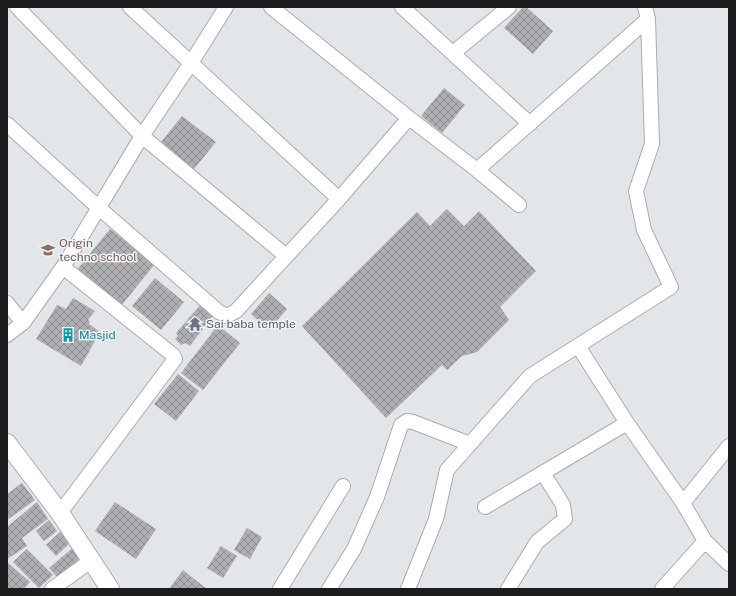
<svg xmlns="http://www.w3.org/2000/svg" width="736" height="596" font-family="'Public Sans',sans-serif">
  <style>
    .building { fill: url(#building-cross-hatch) }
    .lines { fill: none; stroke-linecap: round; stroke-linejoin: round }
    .minor-casing { stroke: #a9abae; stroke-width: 16 }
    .tertiary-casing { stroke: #a9abae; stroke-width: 20 }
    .minor { stroke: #fff; stroke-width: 14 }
    .tertiary { stroke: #fff; stroke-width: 18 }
    .labels { text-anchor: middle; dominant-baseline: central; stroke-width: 3; stroke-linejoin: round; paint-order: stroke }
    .education-label { font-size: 12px; fill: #785e54; stroke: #f0f3f6; text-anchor: start }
    .worship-label { font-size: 12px; fill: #5b616d; stroke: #f0f3f6; text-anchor: start }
    .culture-label { font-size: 12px; fill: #0d838f; stroke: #f0f3f6; text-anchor: start }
  </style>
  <defs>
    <pattern id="building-cross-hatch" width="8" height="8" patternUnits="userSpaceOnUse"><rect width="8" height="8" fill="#afaeb2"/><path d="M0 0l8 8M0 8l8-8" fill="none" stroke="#8e8d90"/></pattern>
  </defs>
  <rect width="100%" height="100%" fill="#e3e6e9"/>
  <!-- building -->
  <path class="building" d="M 523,7 L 526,7 L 553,31 L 533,54 L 504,28 Z
    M 444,88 L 465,105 L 442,133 L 421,116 Z
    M 182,116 L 216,142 L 194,169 L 161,142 Z
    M 447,209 L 464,226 L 479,211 L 536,271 L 500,307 L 509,320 L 477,352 L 462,356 L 447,370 L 442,365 L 386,418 L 302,326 L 417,212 L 430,226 Z
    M 110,229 L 155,264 L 121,306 L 76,271 Z
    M 155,278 L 184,302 L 161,330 L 132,306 Z
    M 269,293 L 287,309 L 269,330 L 251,314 Z
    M 73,298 L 95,311 L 88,320 L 90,322 L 89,324 L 100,332 L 81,366 L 36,339 L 57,305 L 66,309 Z
    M 201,304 L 213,315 L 190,346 L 185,343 L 181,345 L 175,339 L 178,336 L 176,333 Z
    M 218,325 L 240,343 L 203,390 L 181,373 Z
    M 178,374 L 199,391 L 176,421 L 154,404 Z
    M 22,483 L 35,500 L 7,520 L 7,494 Z
    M 37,502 L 48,519 L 22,538 L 27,546 L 7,559 L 7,527 Z
    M 115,502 L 156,529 L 136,559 L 95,531 Z
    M 49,520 L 57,531 L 44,541 L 36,531 Z
    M 247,528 L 262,537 L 250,559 L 234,550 Z
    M 60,532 L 70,543 L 56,556 L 46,545 Z
    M 75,546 L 84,557 L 59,579 L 49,568 Z
    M 221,546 L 237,556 L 223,578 L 207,568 Z
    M 27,549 L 53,575 L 39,588 L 13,562 Z
    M 7,562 L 30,582 L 24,589 L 7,589 Z
    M 183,570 L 207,589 L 169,589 Z"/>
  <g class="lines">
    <defs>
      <path id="minor" d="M 17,7 L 142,136 L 286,256
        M 130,7 L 339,199
        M 271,7 L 409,118 L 477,170 L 648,19
        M 402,7 L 530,124
        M 453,53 L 509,7
        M 7,124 L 99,208 L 219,312 L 227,316 L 236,311 L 339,199 L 409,118
        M 477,170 L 519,205
        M 7,303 L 23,323
        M 7,335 L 23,323 L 63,267 L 142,136 L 191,63 L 226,7
        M 578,346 L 627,423 L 683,503 L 705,541 L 729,564
        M 683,503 L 729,446
        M 485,507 L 627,423
        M 60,513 L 175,359 L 173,355 L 63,267
        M 52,589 L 92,560
        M 280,589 L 343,486
        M 329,589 L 354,549 L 377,497 L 401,425 L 407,421 L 413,422 L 470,444
        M 408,589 L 436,519 L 447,470 L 530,376 L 671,287 L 644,230 L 636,191 L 652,144 L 648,19 L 645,7
        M 508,589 L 537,542 L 565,519 L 563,505 L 543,473
        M 662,589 L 705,541"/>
      <path id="tertiary" d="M 7,443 L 60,513 L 110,589"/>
    </defs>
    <!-- minor casing -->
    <use href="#minor" class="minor-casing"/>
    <!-- tertiary casing -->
    <use href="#tertiary" class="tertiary-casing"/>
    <!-- minor -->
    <use href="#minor" class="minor"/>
    <!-- tertiary -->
    <use href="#tertiary" class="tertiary"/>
  </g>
  <!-- icons -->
  <defs>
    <symbol id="school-bare" viewBox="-9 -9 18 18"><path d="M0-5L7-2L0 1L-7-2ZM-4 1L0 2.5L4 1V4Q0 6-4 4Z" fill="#8d6e63" stroke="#f0f3f6" stroke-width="2.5" paint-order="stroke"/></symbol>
    <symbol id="temple-bare" viewBox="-9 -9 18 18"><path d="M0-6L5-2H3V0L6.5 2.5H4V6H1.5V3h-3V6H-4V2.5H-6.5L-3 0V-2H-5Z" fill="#6b7280" stroke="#f0f3f6" stroke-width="2.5" paint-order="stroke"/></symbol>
    <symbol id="building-bare" viewBox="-9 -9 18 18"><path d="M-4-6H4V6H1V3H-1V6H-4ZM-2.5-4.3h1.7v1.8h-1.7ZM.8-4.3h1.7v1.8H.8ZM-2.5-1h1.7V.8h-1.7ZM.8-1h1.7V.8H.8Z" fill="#0f9aa8" stroke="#f0f3f6" stroke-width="2.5" paint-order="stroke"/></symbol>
  </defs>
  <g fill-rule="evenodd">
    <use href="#school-bare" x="38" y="240" width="20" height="20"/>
    <use href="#temple-bare" x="185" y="314" width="20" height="20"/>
    <use href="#building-bare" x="58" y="325" width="20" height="20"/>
  </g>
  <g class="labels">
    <!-- education labels -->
    <g class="education-label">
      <text x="59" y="243">Origin<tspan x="59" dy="14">techno school</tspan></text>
    </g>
    <!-- worship labels -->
    <g class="worship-label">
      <text x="206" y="324">Sai baba temple</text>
    </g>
    <!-- culture labels -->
    <g class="culture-label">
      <text x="79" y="335">Masjid</text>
    </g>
  </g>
  <!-- border -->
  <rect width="736" height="596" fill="none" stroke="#1c1d1e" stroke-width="16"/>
</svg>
